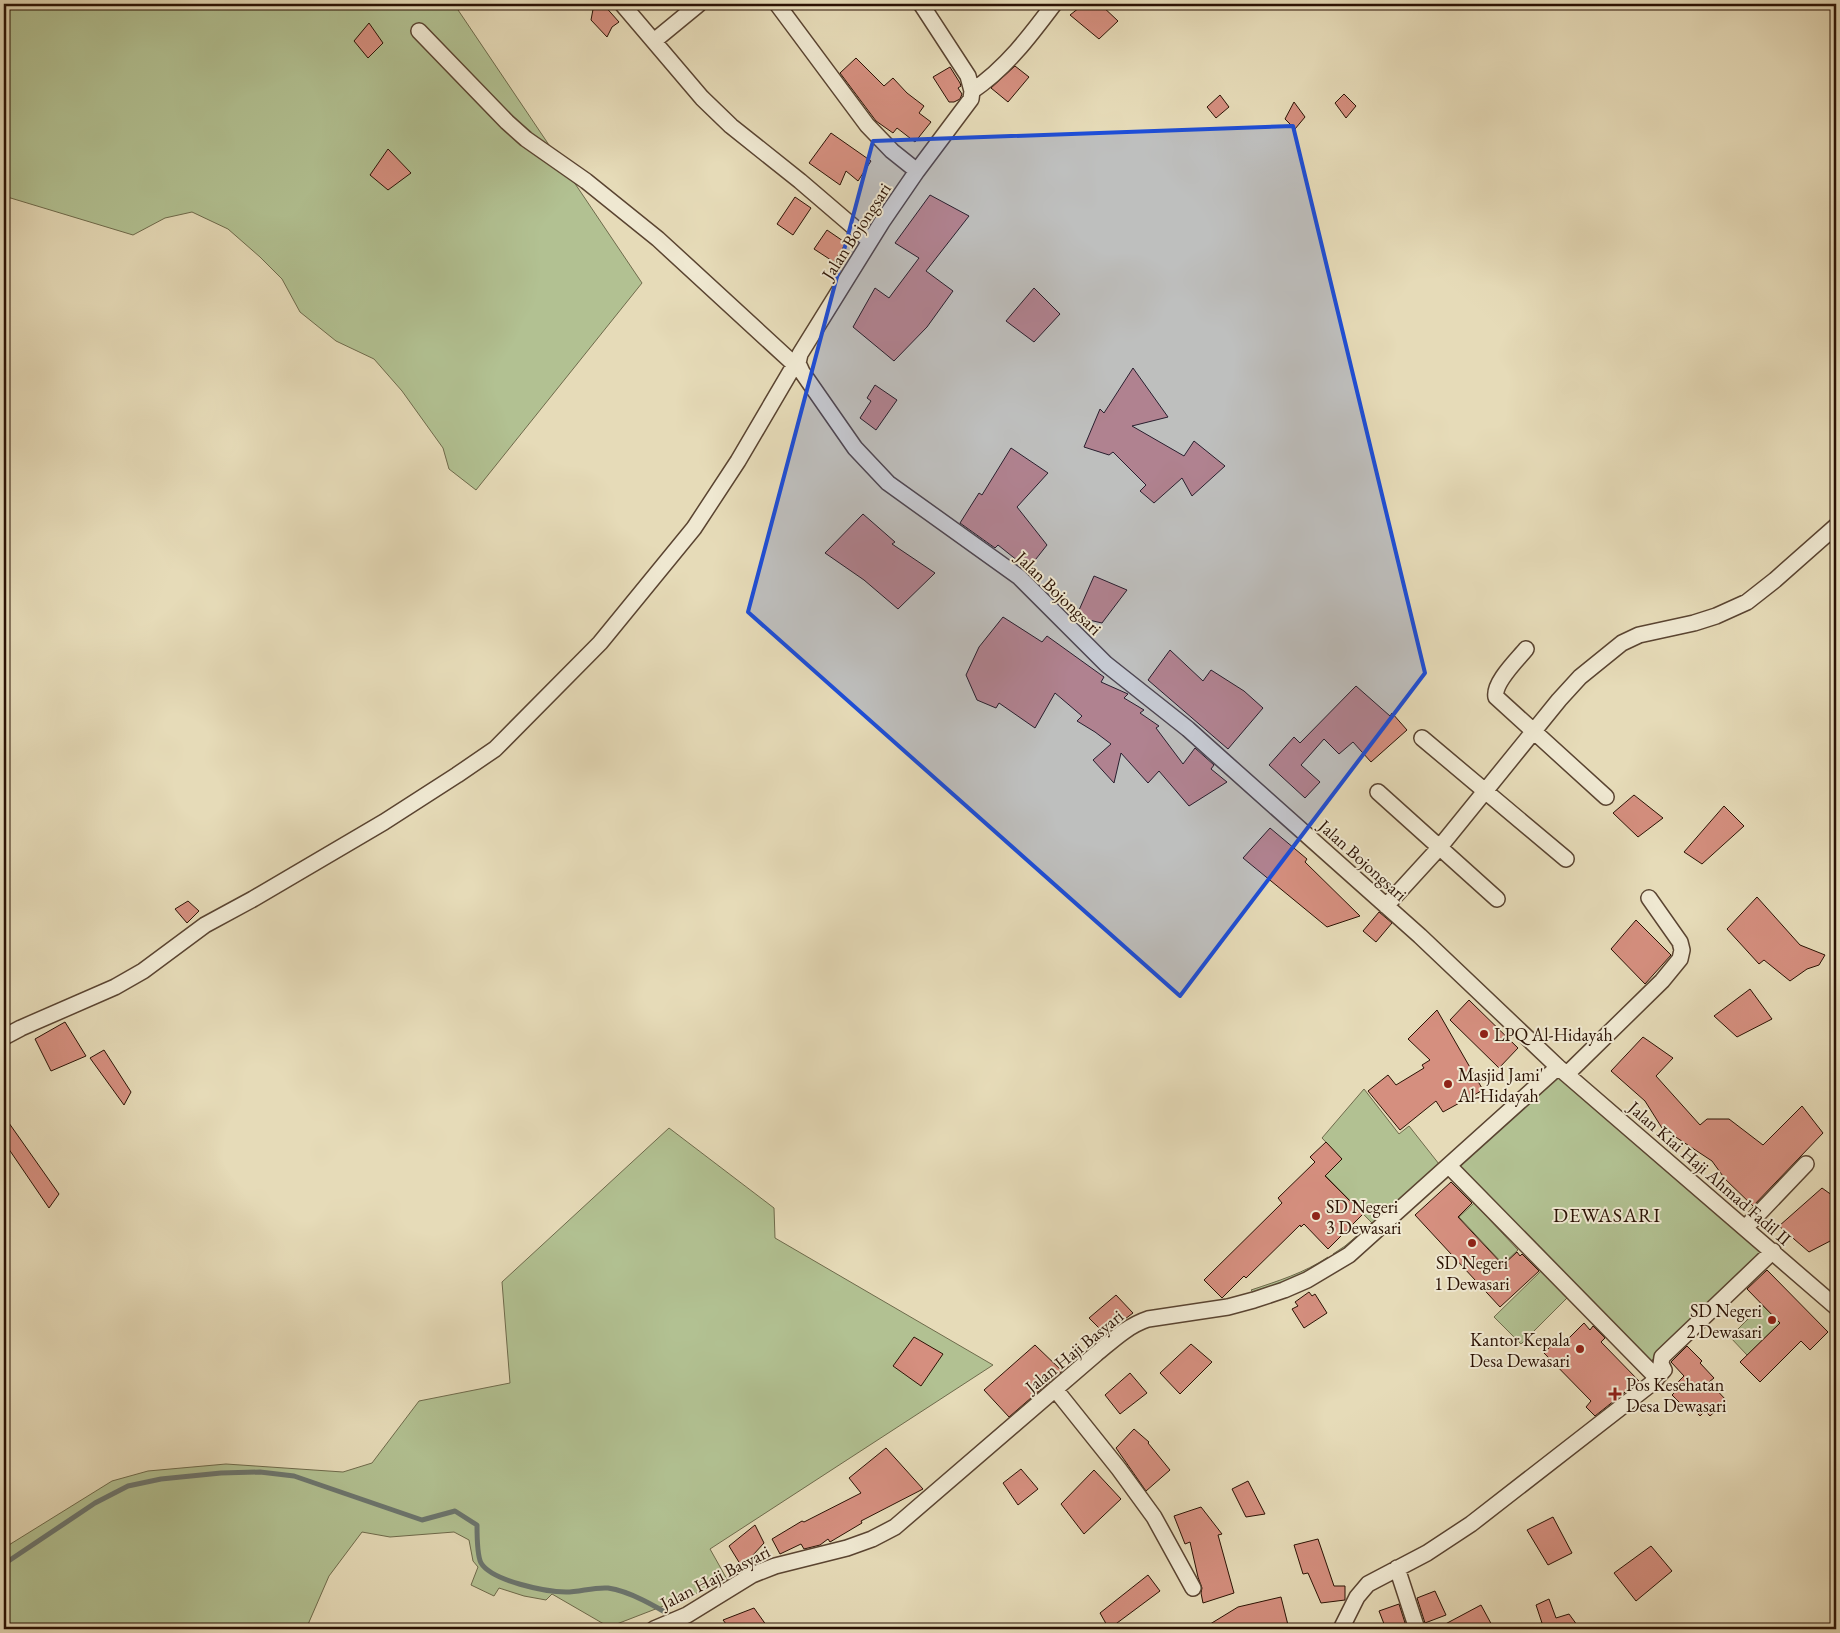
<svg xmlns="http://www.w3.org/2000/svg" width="1840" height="1633" font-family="'EB Garamond',serif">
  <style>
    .green { fill: #b2c192; stroke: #6e6a4b }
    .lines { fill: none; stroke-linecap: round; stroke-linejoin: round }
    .stream { stroke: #6c766f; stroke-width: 5 }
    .building { fill: #d58f7f; stroke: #2b1204 }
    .lane-casing { stroke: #5a4431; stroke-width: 10 }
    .street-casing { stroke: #5a4431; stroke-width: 18 }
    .lane { stroke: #efe8d1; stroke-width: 8 }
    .street { stroke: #efe8d1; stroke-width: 15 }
    .marked { fill: #1d4ed8; fill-opacity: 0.2; stroke: #1d4ed8; stroke-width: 4; stroke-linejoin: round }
    .poi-dot { fill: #8f2418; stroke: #efe8d1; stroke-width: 2 }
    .labels { text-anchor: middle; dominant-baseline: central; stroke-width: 4; stroke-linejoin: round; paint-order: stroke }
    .street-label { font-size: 18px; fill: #2b1204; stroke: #efe8d1 }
    .poi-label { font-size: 18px; fill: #2b1204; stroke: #efe8d1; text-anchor: start }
    .quarter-label { font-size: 20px; letter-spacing: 1px; fill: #2b1204; stroke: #efe8d1 }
  </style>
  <rect width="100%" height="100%" fill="#e6dbb8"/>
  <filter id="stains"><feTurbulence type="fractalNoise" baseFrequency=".004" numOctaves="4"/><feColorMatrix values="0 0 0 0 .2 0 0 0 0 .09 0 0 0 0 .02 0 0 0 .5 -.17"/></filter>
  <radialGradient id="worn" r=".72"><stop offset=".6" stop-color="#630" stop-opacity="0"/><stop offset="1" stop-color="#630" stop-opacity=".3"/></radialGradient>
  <!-- green -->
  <path class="green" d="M 4,4 L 454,4 L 642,283 L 476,490 L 449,469 L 443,448 L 402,391 L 374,359 L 336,341 L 300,312 L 282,279 L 260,257 L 228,229 L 192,212 L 165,218 L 133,235 L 4,196 Z
    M 1559,1077 L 1763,1253 L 1649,1363 L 1458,1168 Z
    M 1364,1089 L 1399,1134 L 1409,1126 L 1439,1164 L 1346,1248 L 1335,1256 L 1333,1254 L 1345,1246 L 1372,1223 L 1325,1175 L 1342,1159 L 1322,1138 Z
    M 669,1128 L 774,1208 L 775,1238 L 993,1365 L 710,1549 L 728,1581 L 609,1627 L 552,1594 L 546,1600 L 524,1596 L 499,1588 L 494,1596 L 471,1585 L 478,1567 L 473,1561 L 469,1540 L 454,1532 L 390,1537 L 362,1532 L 329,1576 L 306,1629 L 4,1629 L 4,1548 L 112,1481 L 148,1471 L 226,1464 L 343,1472 L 372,1463 L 419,1401 L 510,1383 L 502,1282 Z
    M 1474,1203 L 1518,1250 L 1503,1264 L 1459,1217 Z
    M 1328,1257 L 1330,1260 L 1314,1270 L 1255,1294 L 1251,1290 C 1278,1281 1304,1273 1328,1257 Z
    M 1543,1269 L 1569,1296 L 1521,1344 L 1494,1317 Z
    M 1762,1305 L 1780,1323 L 1747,1355 L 1730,1337 Z"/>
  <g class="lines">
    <!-- stream -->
    <path class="stream" d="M 4,1564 L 95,1503 L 128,1486 L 161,1479 L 221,1473 L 260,1472 L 294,1476 L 422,1520 L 455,1511 L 477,1525 C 477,1534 477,1555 481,1563 C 492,1581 546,1592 566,1592 C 580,1592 593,1587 608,1588 C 636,1592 669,1615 694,1629"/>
  </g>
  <!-- building -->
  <path class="building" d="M 594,4 L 603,4 L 619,22 L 612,27 L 607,37 L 591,20 Z
    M 1084,4 L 1100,4 L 1118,21 L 1099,39 L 1070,15 Z
    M 369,23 L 383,43 L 368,58 L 354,41 Z
    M 856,58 L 884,86 L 893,78 L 907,93 L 924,106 L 919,113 L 931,122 L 915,142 L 897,128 L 893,133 L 876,121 L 840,73 Z
    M 1015,66 L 1029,77 L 1008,102 L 991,88 Z
    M 950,67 L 960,83 L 961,86 L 958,88 L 962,94 L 960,99 L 954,102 L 949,102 L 933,77 Z
    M 1344,94 L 1356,106 L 1346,118 L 1335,103 Z
    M 1220,95 L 1229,107 L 1216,118 L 1207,107 Z
    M 1294,102 L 1305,117 L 1295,129 L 1285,119 Z
    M 831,133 L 871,161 L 858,181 L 846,171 L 840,185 L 809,163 Z
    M 388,149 L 411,173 L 388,190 L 370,175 Z
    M 930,195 L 969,216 L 926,271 L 953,291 L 927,327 L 894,361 L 853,327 L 875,288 L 889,298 L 919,258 L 895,243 Z
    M 795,197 L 811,208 L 793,235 L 777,224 Z
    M 827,230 L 846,243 L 834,262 L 814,249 Z
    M 1034,288 L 1060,314 L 1034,342 L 1006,321 Z
    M 1133,368 L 1168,417 L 1132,426 L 1184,456 L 1194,441 L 1225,466 L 1192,496 L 1182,478 L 1154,503 L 1140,491 L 1146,485 L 1113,452 L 1109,455 L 1084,447 L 1100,409 L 1104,413 Z
    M 875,385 L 897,400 L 876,430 L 860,418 L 871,401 L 867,398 Z
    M 1011,448 L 1048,473 L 1017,507 L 1047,545 L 1028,569 L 998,545 L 995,548 L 960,523 L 979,493 L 982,495 Z
    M 863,514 L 895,542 L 892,544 L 935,573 L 898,609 L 864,580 L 825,553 Z
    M 1094,576 L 1127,590 L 1102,623 L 1076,617 Z
    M 1003,617 L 1042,642 L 1047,636 L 1104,677 L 1101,682 L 1128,694 L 1124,698 L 1144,710 L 1140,713 L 1159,726 L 1156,728 L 1183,764 L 1195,748 L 1214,765 L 1211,769 L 1227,782 L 1189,806 L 1159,771 L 1148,783 L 1121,753 L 1114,783 L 1093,760 L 1111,744 L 1095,732 L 1077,721 L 1082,716 L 1055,693 L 1035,728 L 999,703 L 996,708 L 977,700 L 966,675 L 979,647 Z
    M 1170,650 L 1203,681 L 1211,670 L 1244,691 L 1263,708 L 1228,749 L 1148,680 Z
    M 1356,686 L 1390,716 L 1392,713 L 1407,730 L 1371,762 L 1353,742 L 1339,754 L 1324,739 L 1301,765 L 1320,782 L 1305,798 L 1269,765 L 1294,737 L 1300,743 Z
    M 1634,795 L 1663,818 L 1638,837 L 1613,813 Z
    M 1724,806 L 1744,826 L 1702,864 L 1684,852 Z
    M 1270,828 L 1307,859 L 1305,862 L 1360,916 L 1327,927 L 1243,858 Z
    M 1757,897 L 1800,945 L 1825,955 L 1819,965 L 1807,969 L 1790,981 L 1764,960 L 1759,964 L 1727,929 Z
    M 188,901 L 199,911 L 187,923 L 175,909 Z
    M 1379,912 L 1392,923 L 1376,942 L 1363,931 Z
    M 1636,920 L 1671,955 L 1645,984 L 1611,949 Z
    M 1750,989 L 1772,1019 L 1737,1037 L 1714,1016 Z
    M 1469,1000 L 1518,1048 L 1499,1068 L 1450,1020 Z
    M 1437,1010 L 1483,1090 L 1443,1112 L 1436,1101 L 1400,1130 L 1368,1091 L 1388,1075 L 1396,1085 L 1424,1068 L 1422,1065 L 1430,1060 L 1408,1039 Z
    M 65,1022 L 86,1056 L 51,1071 L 35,1039 Z
    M 1643,1037 L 1673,1058 L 1656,1076 L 1700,1125 L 1707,1119 L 1729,1119 L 1763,1145 L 1802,1106 L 1823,1133 L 1753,1206 L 1725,1179 L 1712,1161 L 1662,1128 L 1645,1101 L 1611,1071 Z
    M 104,1050 L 131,1092 L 124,1105 L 90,1058 Z
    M 4,1116 L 59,1194 L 49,1208 L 4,1142 Z
    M 1326,1142 L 1342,1159 L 1325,1176 L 1363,1214 L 1328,1249 L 1304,1224 L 1301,1227 L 1300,1225 L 1246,1278 L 1244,1276 L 1222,1298 L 1204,1280 L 1282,1203 L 1278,1198 L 1315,1162 L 1310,1157 Z
    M 1451,1182 L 1472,1203 L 1458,1217 L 1503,1265 L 1517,1252 L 1520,1256 L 1522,1254 L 1539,1271 L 1500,1307 L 1415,1215 Z
    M 1822,1188 L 1836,1198 L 1836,1238 L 1809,1252 L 1779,1226 Z
    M 1767,1270 L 1828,1332 L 1810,1350 L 1801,1341 L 1760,1382 L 1740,1362 L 1780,1323 L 1747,1289 Z
    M 1309,1292 L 1312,1296 L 1315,1294 L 1327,1313 L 1304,1328 L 1292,1309 L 1298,1306 L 1295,1302 Z
    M 1116,1295 L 1133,1313 L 1105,1334 L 1089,1318 Z
    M 1584,1323 L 1590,1330 L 1593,1326 L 1605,1338 L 1601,1342 L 1639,1381 L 1595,1416 L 1586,1407 L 1591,1401 L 1544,1353 L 1559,1338 L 1564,1343 Z
    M 914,1337 L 943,1354 L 921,1386 L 893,1366 Z
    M 1191,1344 L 1212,1362 L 1180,1394 L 1160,1373 Z
    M 1035,1345 L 1062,1371 L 1009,1417 L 984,1390 Z
    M 1687,1346 L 1702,1361 L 1700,1363 L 1714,1378 L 1709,1382 L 1727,1401 L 1710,1416 L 1705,1411 L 1700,1416 L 1687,1403 L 1684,1407 L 1672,1395 L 1681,1386 L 1678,1382 L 1684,1376 L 1671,1362 Z
    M 1130,1373 L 1147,1393 L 1120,1414 L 1105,1395 Z
    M 1134,1429 L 1149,1442 L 1148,1443 L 1170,1470 L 1146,1491 L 1116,1448 Z
    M 886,1448 L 923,1489 L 861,1521 L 862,1523 L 830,1542 L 828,1539 L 820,1545 L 804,1549 L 801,1544 L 780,1554 L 772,1539 L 802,1521 L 804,1522 L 861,1493 L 849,1478 Z
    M 1021,1469 L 1038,1489 L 1018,1505 L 1003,1483 Z
    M 1094,1470 L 1121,1499 L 1084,1534 L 1061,1504 Z
    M 1248,1481 L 1265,1514 L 1246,1517 L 1232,1489 Z
    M 1201,1507 L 1222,1534 L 1218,1535 L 1234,1593 L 1203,1603 L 1201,1593 L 1202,1588 L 1198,1577 L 1190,1542 L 1185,1544 L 1174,1516 Z
    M 1553,1517 L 1572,1553 L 1548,1565 L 1527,1530 Z
    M 755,1525 L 764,1543 L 742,1567 L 729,1546 Z
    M 1318,1539 L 1334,1586 L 1345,1586 L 1345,1600 L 1321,1603 L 1308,1573 L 1303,1574 L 1294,1545 Z
    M 1651,1546 L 1672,1571 L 1636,1601 L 1614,1573 Z
    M 1148,1575 L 1160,1591 L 1109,1629 L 1100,1613 Z
    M 1435,1591 L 1446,1615 L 1425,1623 L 1417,1598 Z
    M 1281,1597 L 1289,1629 L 1202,1629 L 1238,1607 Z
    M 1549,1599 L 1556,1618 L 1569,1614 L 1580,1629 L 1531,1629 L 1531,1626 L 1542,1623 L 1536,1605 Z
    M 1399,1604 L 1407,1629 L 1386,1629 L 1379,1611 Z
    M 1481,1605 L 1494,1629 L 1436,1629 Z
    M 754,1608 L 769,1629 L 730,1629 L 723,1620 Z"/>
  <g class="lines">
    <defs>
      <path id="lane" d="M 669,1623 L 681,1629"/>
      <path id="street" d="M 622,4 L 702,98 L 731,126 L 800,181 L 870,241
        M 777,4 L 867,125 L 892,151 L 917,171
        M 921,4 L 968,76 L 972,91 L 971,99 L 917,171 L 882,222 L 800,354 L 798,363 L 802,372 L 855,448 L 888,483 L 1019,577 L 1106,664 L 1188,729 L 1227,764 L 1420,936 L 1558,1067 L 1836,1307
        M 419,31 L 507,122 L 526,139 L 586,181 L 658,239 L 795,365
        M 654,41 L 699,4
        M 972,91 C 1006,68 1030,36 1054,4
        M 1526,649 C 1517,660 1493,683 1496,697 L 1606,797
        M 1422,738 L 1566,859
        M 1378,792 L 1497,899
        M 1386,906 L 1439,848 L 1559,700 L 1580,677 L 1622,643 L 1639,635 L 1694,623 L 1716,616 L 1747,602 L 1775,580 L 1836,526
        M 4,1037 L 21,1028 L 115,987 L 143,971 L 205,925 L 253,899 L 384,822 L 457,775 L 495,749 L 600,643 L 694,528 L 738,461 L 792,369 L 798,363
        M 1567,1074 L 1662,981 L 1680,959 L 1682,950 L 1680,942 L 1649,898
        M 1449,1166 L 1657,1378
        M 1745,1228 L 1806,1164
        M 1055,1389 L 1119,1469 L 1154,1517 L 1193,1588
        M 1397,1568 L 1417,1629
        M 654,1629 L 687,1615 L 752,1575 L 775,1566 L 847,1548 L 872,1539 L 895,1527 L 1096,1354 C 1112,1341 1127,1326 1148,1319 L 1228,1307 L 1254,1300 L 1284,1290 L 1307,1280 L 1349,1255 L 1558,1067
        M 1341,1629 L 1357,1597 L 1368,1584 L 1427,1553 L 1471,1524 L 1651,1384 L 1664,1370 L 1661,1364 L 1662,1357 L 1773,1251"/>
    </defs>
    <!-- lane casing -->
    <use href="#lane" class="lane-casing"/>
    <!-- street casing -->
    <use href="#street" class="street-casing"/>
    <!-- lane -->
    <use href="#lane" class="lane"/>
    <!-- street -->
    <use href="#street" class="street"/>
  </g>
  <!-- marked area -->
  <path class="marked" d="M 1293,126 L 1425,673 L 1180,996 L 748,612 L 873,141 Z"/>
  <!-- markers -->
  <g class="poi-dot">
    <circle cx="1484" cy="1034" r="5"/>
    <circle cx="1448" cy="1084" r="5"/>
    <circle cx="1316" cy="1216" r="5"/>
    <circle cx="1472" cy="1243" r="5"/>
    <circle cx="1772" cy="1320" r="5"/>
    <circle cx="1580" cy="1349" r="5"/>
    <path d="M1612.5 1386.5h5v5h5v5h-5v5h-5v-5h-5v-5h5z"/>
  </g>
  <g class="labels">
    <!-- street labels -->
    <g class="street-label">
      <text transform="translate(856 231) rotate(-57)">Jalan Bojongsari</text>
      <text transform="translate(1059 593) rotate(44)">Jalan Bojongsari</text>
      <text transform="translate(1363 860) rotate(42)">Jalan Bojongsari</text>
      <text transform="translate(1710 1173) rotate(41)">Jalan Kiai Haji Ahmad Fadil II</text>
      <text transform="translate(1074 1351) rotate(-39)">Jalan Haji Basyari</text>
      <text transform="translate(715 1577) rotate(-27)">Jalan Haji Basyari</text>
    </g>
    <!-- poi labels -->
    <g class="poi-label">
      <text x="1494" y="1034">LPQ Al-Hidayah</text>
      <text x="1458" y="1074">Masjid Jami'<tspan x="1458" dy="21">Al-Hidayah</tspan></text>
      <text x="1326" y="1206">SD Negeri<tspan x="1326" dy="21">3 Dewasari</tspan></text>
      <text x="1472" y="1262" text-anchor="middle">SD Negeri<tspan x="1472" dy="21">1 Dewasari</tspan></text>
      <text x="1762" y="1310" text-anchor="end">SD Negeri<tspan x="1762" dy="21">2 Dewasari</tspan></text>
      <text x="1570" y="1339" text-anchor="end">Kantor Kepala<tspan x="1570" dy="21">Desa Dewasari</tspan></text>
      <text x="1626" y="1384">Pos Kesehatan<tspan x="1626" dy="21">Desa Dewasari</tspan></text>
    </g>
    <!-- quarter labels -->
    <g class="quarter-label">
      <text x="1607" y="1215">DEWASARI</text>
    </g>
  </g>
  <!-- margin -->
  <rect width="1840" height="1633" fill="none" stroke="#e6dbb8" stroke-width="20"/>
  <rect x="5" y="5" width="1830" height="1623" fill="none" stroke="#2b1204" stroke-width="2.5"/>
  <rect x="10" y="10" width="1820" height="1613" fill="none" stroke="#2b1204"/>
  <rect width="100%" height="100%" filter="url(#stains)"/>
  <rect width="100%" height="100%" fill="url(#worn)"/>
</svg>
